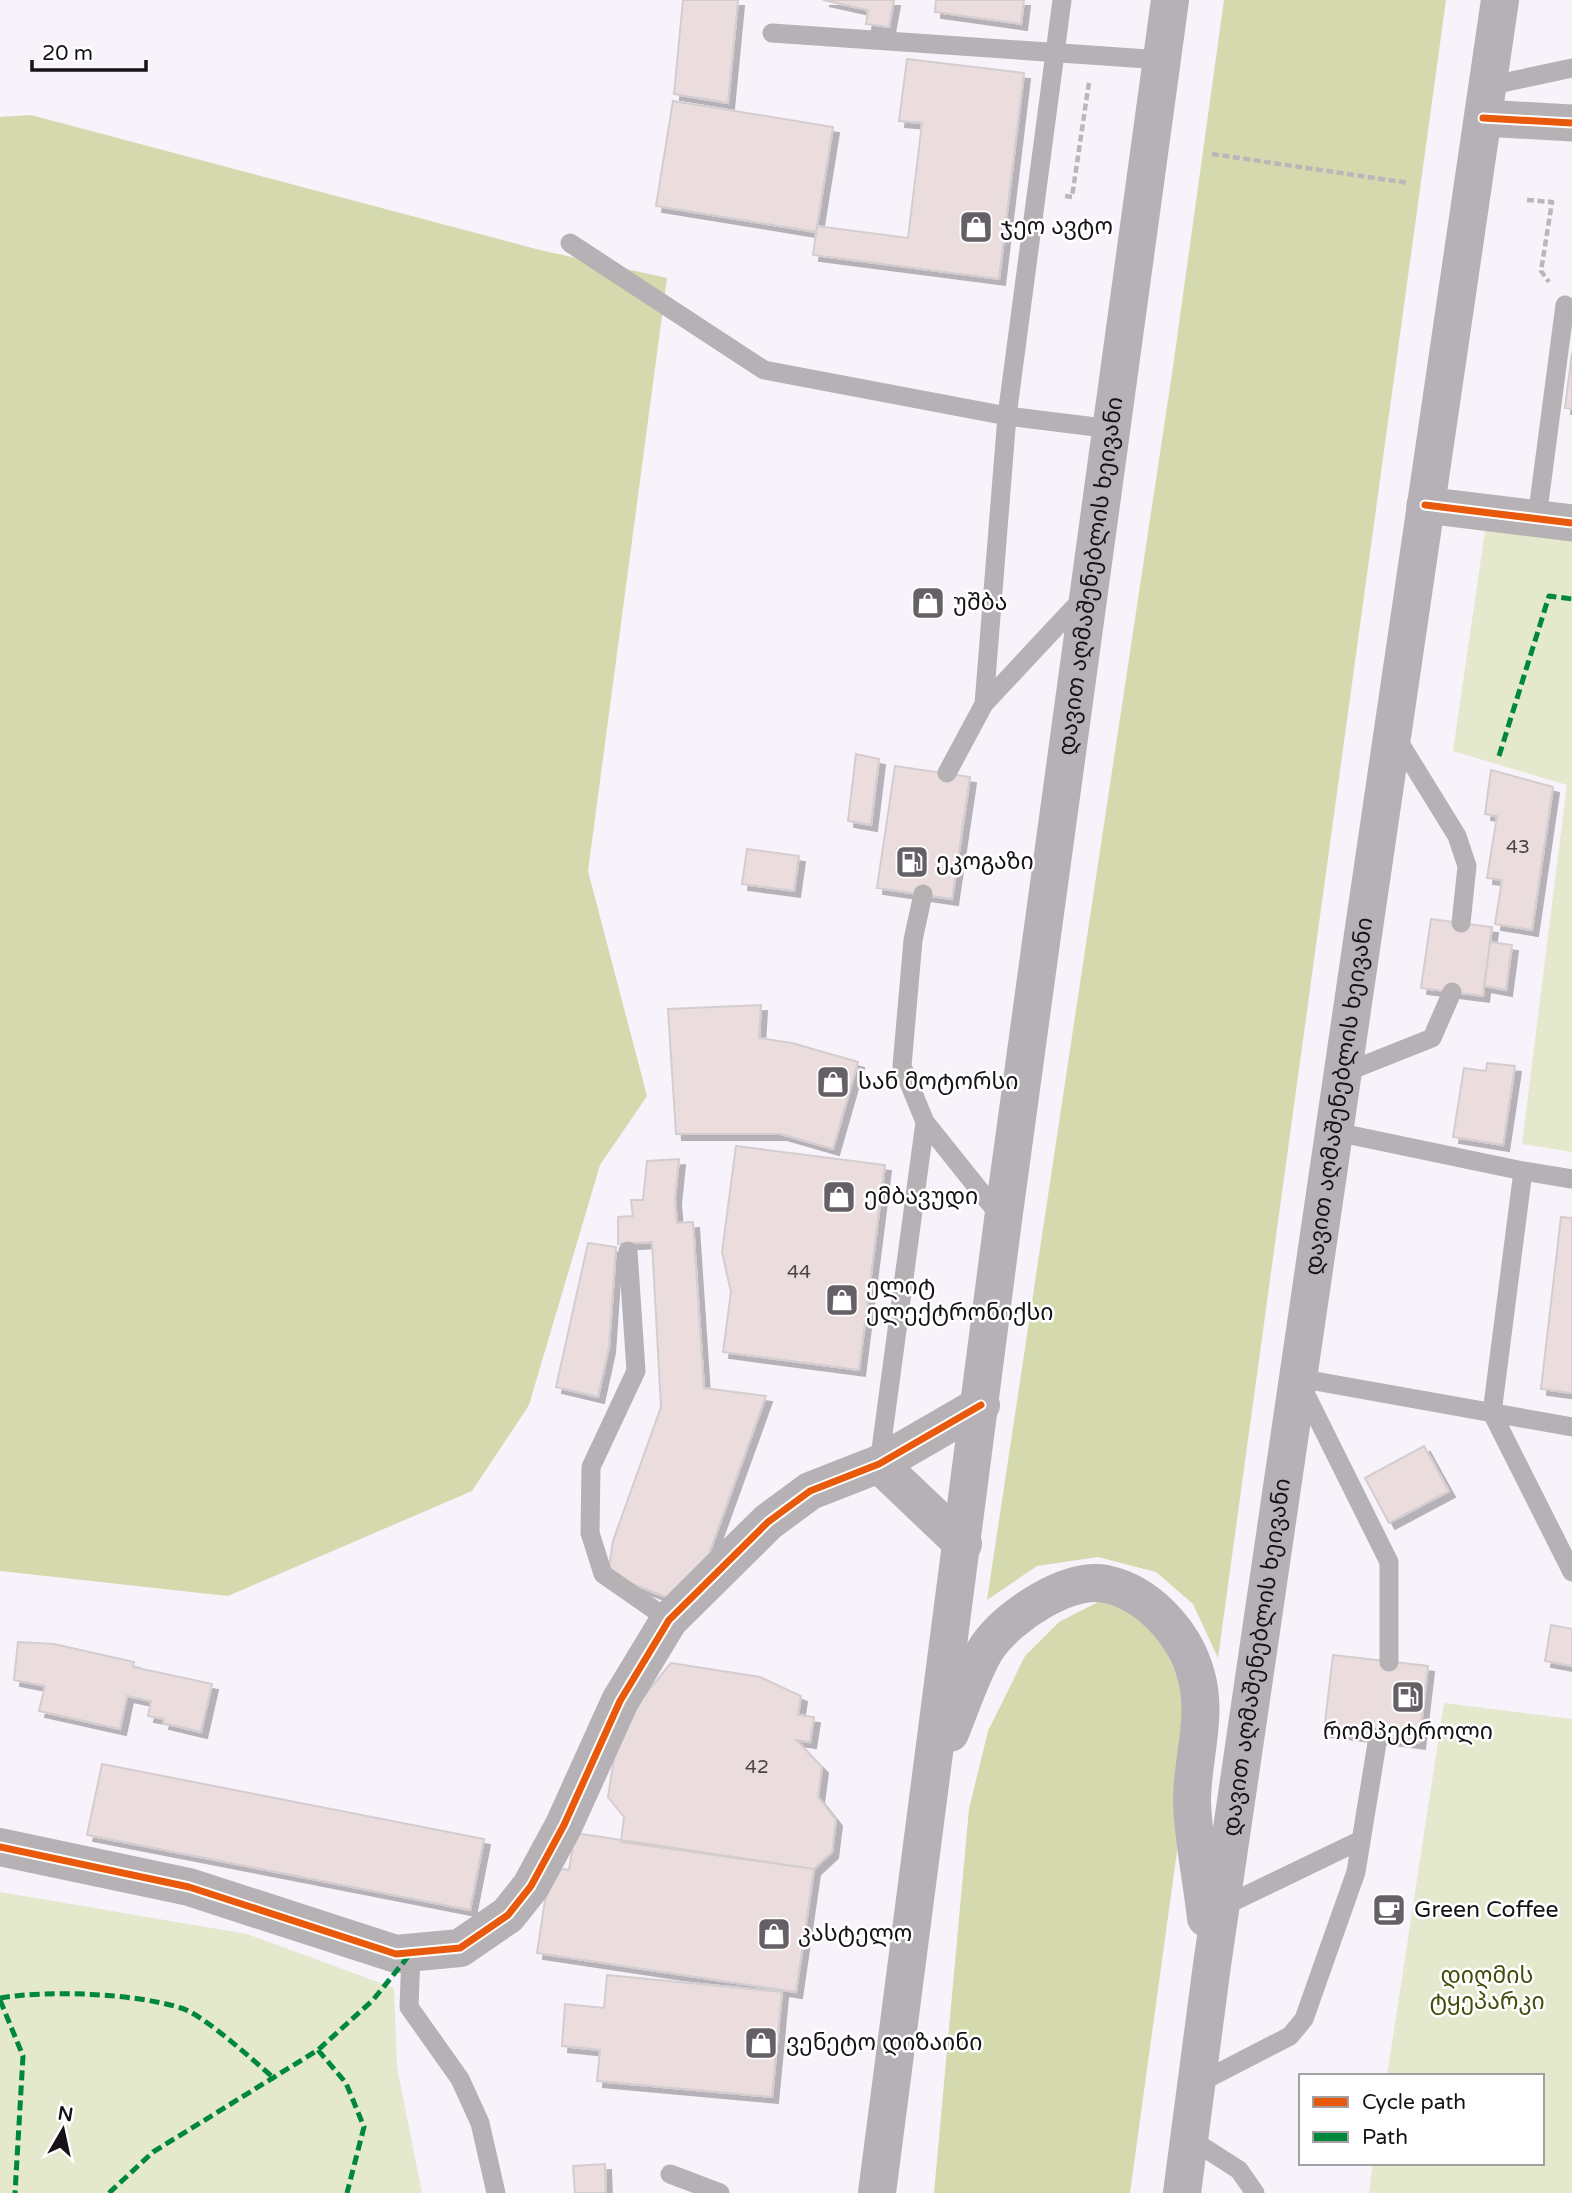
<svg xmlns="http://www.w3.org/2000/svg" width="1572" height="2193" font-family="'Varela Round','Noto Sans Georgian',sans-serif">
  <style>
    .green { fill: #e4e8cc }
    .forest { fill: #d4daae }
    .building { fill: #ebddde; stroke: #d4cdd0; stroke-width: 2; filter: url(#shadow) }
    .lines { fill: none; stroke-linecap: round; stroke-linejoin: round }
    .path { stroke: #bbb6ba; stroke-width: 4.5; stroke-dasharray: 7 3.5; stroke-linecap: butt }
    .service { stroke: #b5b1b4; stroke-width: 19 }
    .minor { stroke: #b5b1b4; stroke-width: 37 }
    .tertiary { stroke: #b5b1b4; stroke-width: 38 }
    .trunk { stroke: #b6b1b6; stroke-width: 38 }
    .quiet { stroke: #00873e; stroke-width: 5; stroke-dasharray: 10 5; stroke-linecap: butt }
    .cycleway-casing { stroke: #fff; stroke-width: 11 }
    .cycleway { stroke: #e8590c; stroke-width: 7 }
    .labels { text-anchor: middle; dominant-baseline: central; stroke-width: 5; stroke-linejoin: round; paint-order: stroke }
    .number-label { font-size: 19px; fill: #4b4549 }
    .poi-label { font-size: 23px; fill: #161217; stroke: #fff; text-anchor: start }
    .street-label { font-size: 23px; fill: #161217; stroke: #fff }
    .park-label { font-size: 23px; fill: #434c09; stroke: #fff }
  </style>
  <defs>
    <filter id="shadow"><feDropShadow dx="6" dy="6" stdDeviation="0" flood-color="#0004"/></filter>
  </defs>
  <rect width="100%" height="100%" fill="#f8f2fa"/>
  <!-- green -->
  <path class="green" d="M 1486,524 L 1572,537 L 1572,1152 L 1522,1144 L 1567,785 L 1453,751 Z
    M 1444,1703 L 1572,1719 L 1572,2193 L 1369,2193 L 1373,2163 L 1542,2163 L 1542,2076 L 1387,2076 Z
    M 0,1892 L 247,1934 L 394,1988 L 397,2067 L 422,2193 L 0,2193 Z"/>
  <!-- forest -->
  <path class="forest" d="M 1224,0 L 1446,0 L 1218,1658 L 1193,1604 L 1156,1572 L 1098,1557 L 1037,1566 L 987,1600 L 1173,367 Z
    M 31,115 L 540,250 L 667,278 L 588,871 L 647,1096 L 600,1165 L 529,1405 L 472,1491 L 228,1596 L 0,1571 L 0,117 Z
    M 1100,1601 L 1151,1618 L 1190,1705 L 1182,1815 L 1130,2193 L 934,2193 L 969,1809 L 988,1731 L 1025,1656 L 1059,1622 Z"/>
  <!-- building -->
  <path class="building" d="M 683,0 L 738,0 L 728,103 L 674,94 Z
    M 823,0 L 894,0 L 889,27 L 866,24 L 868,10 Z
    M 936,0 L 1024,0 L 1021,24 L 935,12 Z
    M 907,59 L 1024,73 L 999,279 L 813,255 L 817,226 L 908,238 L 922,123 L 899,121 Z
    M 673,101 L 833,127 L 816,232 L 656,206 Z
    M 1572,353 L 1572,409 L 1565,408 Z
    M 856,754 L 879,759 L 871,825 L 848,821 Z
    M 895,766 L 970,777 L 952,899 L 877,888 Z
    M 1491,770 L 1553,787 L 1532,930 L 1495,924 L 1502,880 L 1487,878 L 1497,816 L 1485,814 Z
    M 747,849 L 799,856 L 794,891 L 742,884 Z
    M 1431,919 L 1492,927 L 1483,996 L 1421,988 Z
    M 1490,942 L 1512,945 L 1506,990 L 1484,986 Z
    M 761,1005 L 759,1038 L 792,1043 L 858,1062 L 833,1149 L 781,1134 L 676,1134 L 668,1009 Z
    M 1487,1063 L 1515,1066 L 1503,1145 L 1453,1137 L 1464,1068 L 1486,1071 Z
    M 736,1146 L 885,1165 L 859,1370 L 723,1352 L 731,1292 L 722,1252 Z
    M 679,1159 L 675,1199 L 677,1223 L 693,1222 L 704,1388 L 766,1396 L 709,1554 L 668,1598 L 608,1574 L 613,1541 L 661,1407 L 652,1242 L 618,1244 L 618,1217 L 633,1216 L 631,1200 L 643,1200 L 647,1161 Z
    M 1561,1217 L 1572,1218 L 1572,1393 L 1541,1389 Z
    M 588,1243 L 616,1247 L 609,1347 L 598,1397 L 556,1387 Z
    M 1424,1446 L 1449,1491 L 1389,1523 L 1365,1478 Z
    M 1551,1625 L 1572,1629 L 1572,1666 L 1545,1661 Z
    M 18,1642 L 54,1644 L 134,1662 L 133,1667 L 212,1684 L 201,1732 L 163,1723 L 164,1719 L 148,1716 L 151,1701 L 127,1696 L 120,1729 L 39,1711 L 45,1686 L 14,1680 Z
    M 1333,1655 L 1428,1666 L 1419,1743 L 1324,1731 Z
    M 671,1663 L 760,1677 L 801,1696 L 798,1715 L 814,1717 L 810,1742 L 796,1740 L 822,1767 L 818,1797 L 836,1820 L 832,1852 L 814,1869 L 621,1842 L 624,1817 L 608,1797 L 619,1726 Z
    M 102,1764 L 484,1839 L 470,1910 L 87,1835 Z
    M 575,1833 L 814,1869 L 796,1992 L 537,1953 L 550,1867 L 569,1870 Z
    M 607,1975 L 782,1992 L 772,2097 L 597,2081 L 600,2050 L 562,2046 L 565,2004 L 604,2008 Z
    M 605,2164 L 606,2193 L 575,2193 L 573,2166 Z"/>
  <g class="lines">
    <!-- path -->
    <path class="path" d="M 1212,154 L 1409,183
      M 1065,196 L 1072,197 L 1089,82
      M 1527,200 L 1552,202 L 1541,271 L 1549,282"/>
    <!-- service -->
    <path class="service" d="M 772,33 L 1162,60
      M 1488,86 L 1572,68
      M 570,243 L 764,370 L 1007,416 L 1112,429
      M 1537,518 L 1565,305
      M 984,704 L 1007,416 L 1062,0
      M 1396,737 L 1457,836 L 1467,866 L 1461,923
      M 947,773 L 984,704 L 1084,597
      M 923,894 L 913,940 L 902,1066 L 925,1122 L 1001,1217
      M 1344,1073 L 1432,1038 L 1452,992
      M 1336,1132 L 1523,1171
      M 1572,1179 L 1523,1171 L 1492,1413 L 1572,1572
      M 628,1251 L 636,1371 L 591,1467 L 590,1533 L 603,1574 L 669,1620
      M 1298,1378 L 1572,1427
      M 1301,1385 L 1389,1562 L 1389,1662
      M 879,1464 L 925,1122
      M 1222,1907 L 1361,1840
      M 411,1953 L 409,2007 L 460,2079 L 480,2123 L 496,2193
      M 1197,2084 L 1290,2036 L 1304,2019 L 1356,1872 L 1378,1737
      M 1189,2138 L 1239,2170 L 1255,2193
      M 670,2174 L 720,2193"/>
    <!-- minor -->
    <path class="minor" d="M 1483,118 L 1572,123
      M 1425,505 L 1572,523"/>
    <!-- tertiary -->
    <path class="tertiary" d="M 879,1464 L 963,1544
      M 0,1847 L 189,1887 L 396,1954 L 460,1948 L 508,1915 L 531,1886 L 564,1825 L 620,1701 L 669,1620 L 768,1522 L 810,1491 L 879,1464 L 981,1405"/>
    <!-- trunk -->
    <g class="trunk">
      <path d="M 950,1733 C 960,1709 974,1666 988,1646 C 1010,1615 1068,1577 1106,1584 C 1149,1593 1185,1634 1196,1675 C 1208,1717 1192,1759 1192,1801 C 1193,1840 1202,1880 1206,1918"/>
      <path id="s1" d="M 877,2193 L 1003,1220 L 1170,0"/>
      <path id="s2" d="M 1182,2193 L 1212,1965 L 1500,0"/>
    </g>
    <!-- quiet -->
    <path class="quiet" d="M 1499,756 L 1549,596 L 1572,599
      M 0,1998 C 49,1990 133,1993 181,2008 C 203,2014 256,2063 275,2079
      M 0,2000 L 23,2056 L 15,2193
      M 318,2050 L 346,2083 L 364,2127 L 347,2193
      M 109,2193 L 153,2152 L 318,2050 L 373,2000 L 411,1953"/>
    <defs>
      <path id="cycleway" d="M 1483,118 L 1572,123
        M 1425,505 L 1572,523
        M 0,1847 L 189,1887 L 396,1954 L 460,1948 L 508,1915 L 531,1886 L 564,1825 L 620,1701 L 669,1620 L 768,1522 L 810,1491 L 879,1464 L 981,1405"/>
    </defs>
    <!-- cycleway casing -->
    <use href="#cycleway" class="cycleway-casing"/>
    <!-- cycleway -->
    <use href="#cycleway" class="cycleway"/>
  </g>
  <!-- icons -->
  <defs>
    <symbol id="shop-square" viewBox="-11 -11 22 22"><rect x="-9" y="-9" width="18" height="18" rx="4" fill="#656066" stroke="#fff"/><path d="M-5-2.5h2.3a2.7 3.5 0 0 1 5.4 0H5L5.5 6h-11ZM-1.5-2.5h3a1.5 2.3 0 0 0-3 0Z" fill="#fff"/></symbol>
    <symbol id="fuel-square" viewBox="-11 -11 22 22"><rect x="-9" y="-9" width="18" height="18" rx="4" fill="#656066" stroke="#fff"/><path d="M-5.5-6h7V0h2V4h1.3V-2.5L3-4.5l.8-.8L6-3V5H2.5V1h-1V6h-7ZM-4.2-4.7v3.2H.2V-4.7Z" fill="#fff"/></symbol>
    <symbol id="cafe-square" viewBox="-11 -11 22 22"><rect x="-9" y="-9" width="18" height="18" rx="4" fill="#656066" stroke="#fff"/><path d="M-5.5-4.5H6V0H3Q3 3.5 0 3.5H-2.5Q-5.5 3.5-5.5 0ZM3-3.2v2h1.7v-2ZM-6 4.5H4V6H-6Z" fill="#fff"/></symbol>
  </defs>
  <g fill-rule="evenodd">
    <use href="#shop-square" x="957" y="208" width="38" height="38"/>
    <use href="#shop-square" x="909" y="584" width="38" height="38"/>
    <use href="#fuel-square" x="893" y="843" width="38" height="38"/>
    <use href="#shop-square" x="814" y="1063" width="38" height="38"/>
    <use href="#shop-square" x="820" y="1178" width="38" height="38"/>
    <use href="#shop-square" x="823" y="1281" width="38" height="38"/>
    <use href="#fuel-square" x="1389" y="1678" width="38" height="38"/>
    <use href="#cafe-square" x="1370" y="1891" width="38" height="38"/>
    <use href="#shop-square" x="755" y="1915" width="38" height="38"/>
    <use href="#shop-square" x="742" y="2024" width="38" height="38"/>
  </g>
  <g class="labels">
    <!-- number labels -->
    <g class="number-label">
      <text x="1518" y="847">43</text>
      <text x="799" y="1272">44</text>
      <text x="757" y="1767">42</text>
    </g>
    <!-- poi labels -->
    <g class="poi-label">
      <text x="1000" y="227">ჯეო ავტო</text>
      <text x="953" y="603">უშბა</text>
      <text x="936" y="862">ეკოგაზი</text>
      <text x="858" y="1082">სან მოტორსი</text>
      <text x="864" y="1197">ემბავუდი</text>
      <text x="866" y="1287">ელიტ<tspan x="866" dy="26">ელექტრონიქსი</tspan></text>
      <text x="1408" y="1732" text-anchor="middle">რომპეტროლი</text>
      <text x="1414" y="1910">Green Coffee</text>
      <text x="798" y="1934">კასტელო</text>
      <text x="786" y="2043">ვენეტო დიზაინი</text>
    </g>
    <!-- street labels -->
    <g class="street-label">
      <text stroke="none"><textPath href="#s1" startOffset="1631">დავით აღმაშენებლის ხეივანი</textPath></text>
      <text stroke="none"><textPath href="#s2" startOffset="1108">დავით აღმაშენებლის ხეივანი</textPath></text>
      <text stroke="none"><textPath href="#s2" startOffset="541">დავით აღმაშენებლის ხეივანი</textPath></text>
    </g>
    <!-- park labels -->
    <g class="park-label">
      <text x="1487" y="1976">დიღმის<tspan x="1487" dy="26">ტყეპარკი</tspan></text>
    </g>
  </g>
  <!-- legend -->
  <rect x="1299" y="2074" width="245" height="91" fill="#ffffff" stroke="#a2a0a2" stroke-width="2"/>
  <rect x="1313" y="2097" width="35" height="10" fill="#e8590c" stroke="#a2a0a2" stroke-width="2"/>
  <text x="1362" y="2109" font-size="21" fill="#161217">Cycle path</text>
  <rect x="1313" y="2132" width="35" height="10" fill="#00873e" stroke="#a2a0a2" stroke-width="2"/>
  <text x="1362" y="2144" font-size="21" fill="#161217">Path</text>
  <!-- north arrow -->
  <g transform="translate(63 2130) rotate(9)" stroke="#ffffff" stroke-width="5" paint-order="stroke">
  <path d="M0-5L12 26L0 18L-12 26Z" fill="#161217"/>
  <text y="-10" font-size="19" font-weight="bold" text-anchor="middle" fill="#161217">N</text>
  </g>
  <!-- scale -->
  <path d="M32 60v10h114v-10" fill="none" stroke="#161217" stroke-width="3.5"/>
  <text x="42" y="60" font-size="21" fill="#161217" stroke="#ffffff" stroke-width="5" paint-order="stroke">20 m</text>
</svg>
